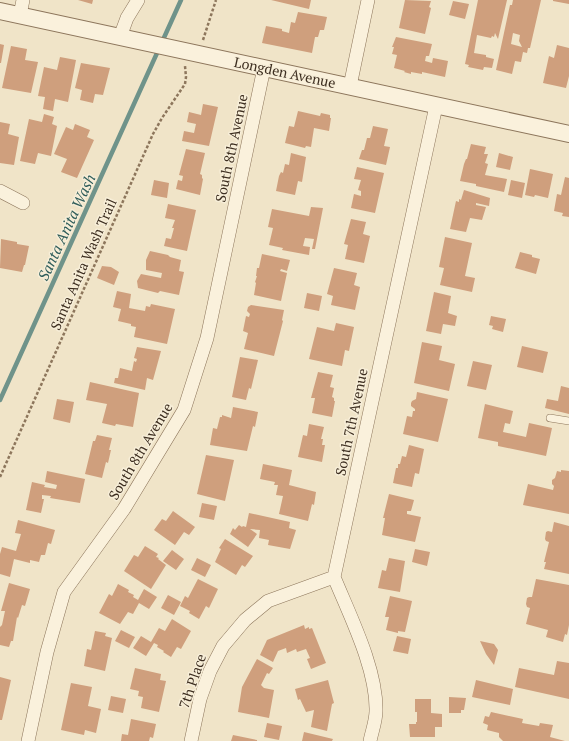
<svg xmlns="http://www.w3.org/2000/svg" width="569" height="741" font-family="'PT Serif',serif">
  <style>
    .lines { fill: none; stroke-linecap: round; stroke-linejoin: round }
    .stream { stroke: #6f938a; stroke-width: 4.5 }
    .building { fill: #cf9f7d; fill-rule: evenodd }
    .service-casing { stroke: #8d765c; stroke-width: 8 }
    .minor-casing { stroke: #8d765c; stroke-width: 14 }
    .tertiary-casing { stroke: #8d765c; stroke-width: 18 }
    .path { stroke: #8d765c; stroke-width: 2.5; stroke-dasharray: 3 2; stroke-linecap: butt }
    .service { stroke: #faf1dc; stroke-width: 7 }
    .minor { stroke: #faf1dc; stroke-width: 13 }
    .tertiary { stroke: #faf1dc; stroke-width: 16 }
    .labels { text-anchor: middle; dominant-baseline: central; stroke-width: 3; stroke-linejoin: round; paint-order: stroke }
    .street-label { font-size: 14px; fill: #3d2e20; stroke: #f7eed8 }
    .water-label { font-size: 15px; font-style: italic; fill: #2f5d5a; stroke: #f7eed8 }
  </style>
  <rect width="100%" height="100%" fill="#f0e4c8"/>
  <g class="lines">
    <!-- stream -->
    <path class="stream" d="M 0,400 L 181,0"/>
  </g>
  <!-- building -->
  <path class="building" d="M 78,0 L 93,0 L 92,4 Z
    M 271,0 L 311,0 L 309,9 Z
    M 405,0 L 431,1 L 429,7 L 431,8 L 425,34 L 399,28 Z
    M 478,0 L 507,0 L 498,39 L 495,33 L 494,37 L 492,36 L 491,38 L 477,35 L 474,53 L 486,55 L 486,57 L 494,59 L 492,68 L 484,67 L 483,70 L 468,67 L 469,65 L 465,64 Z
    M 513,0 L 541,0 L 530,48 L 528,48 L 527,53 L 523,52 L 521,62 L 515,61 L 512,74 L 496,70 L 510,5 L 512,5 ZM 513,33 L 520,35 L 519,41 L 522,47 L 511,44 Z
    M 553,0 L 569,0 L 569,4 L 553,1 Z
    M 453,1 L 469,4 L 465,19 L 449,15 Z
    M 298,12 L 327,17 L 324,30 L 320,30 L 318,37 L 315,37 L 312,53 L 262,43 L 266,26 L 282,29 L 282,31 L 289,33 L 291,22 L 295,23 Z
    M 396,37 L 432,44 L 429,56 L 426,56 L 425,61 L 432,63 L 433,58 L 448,61 L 445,77 L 422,72 L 422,74 L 411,72 L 411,74 L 404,72 L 405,71 L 394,68 L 397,55 L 392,54 L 394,47 L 392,47 Z
    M 0,44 L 4,45 L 1,63 L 0,63 Z
    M 557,45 L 569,48 L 569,76 L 566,88 L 543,83 L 549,56 L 554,58 Z
    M 11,46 L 27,49 L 25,60 L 38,62 L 31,93 L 2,88 Z
    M 60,57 L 76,60 L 68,102 L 55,99 L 53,111 L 43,109 L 45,97 L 38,96 L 44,67 L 57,70 Z
    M 81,63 L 110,68 L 103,95 L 95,94 L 93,103 L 80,100 L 82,90 L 75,88 Z
    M 203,104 L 218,107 L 209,146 L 182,141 L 184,131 L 194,133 L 196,124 L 187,122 L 189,112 L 201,115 Z
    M 298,111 L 320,116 L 321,113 L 330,115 L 330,118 L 331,118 L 329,131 L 314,128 L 311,147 L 306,146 L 305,148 L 285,143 L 289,126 L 294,127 Z
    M 44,114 L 54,117 L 52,124 L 57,126 L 51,156 L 38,153 L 35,164 L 20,161 L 29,119 L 42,122 Z
    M 0,122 L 10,124 L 8,134 L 19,137 L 14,165 L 0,163 Z
    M 75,124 L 90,130 L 87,137 L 94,140 L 77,178 L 61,172 L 67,159 L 54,154 L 66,127 L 73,130 Z
    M 373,126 L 388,129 L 384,146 L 390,147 L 386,165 L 359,159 L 362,150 L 364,150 L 367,138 L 370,138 Z
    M 471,144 L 486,147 L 484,154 L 488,154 L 485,163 L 488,164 L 485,175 L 507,179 L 504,192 L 476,186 L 476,184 L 460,181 L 464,164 L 466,159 L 467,159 Z
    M 186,149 L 205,153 L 200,174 L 202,175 L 202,178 L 203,179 L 200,195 L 176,189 L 178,180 L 182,181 L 183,176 L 179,175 Z
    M 291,153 L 306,157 L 302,182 L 298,181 L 295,195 L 276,191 L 279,176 L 281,172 L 283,173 L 285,164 L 289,165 Z
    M 499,153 L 513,157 L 510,170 L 496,167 Z
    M 357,167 L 384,173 L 375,213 L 351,208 L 354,194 L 361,196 L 361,191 L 358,190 L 361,180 L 354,179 Z
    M 530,169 L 553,174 L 548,198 L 535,195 L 534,197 L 525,195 Z
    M 565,177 L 569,178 L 569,217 L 562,216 L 563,213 L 554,211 L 557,194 L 561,195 Z
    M 154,180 L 169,183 L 167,198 L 151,195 Z
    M 511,180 L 525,183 L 522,198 L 508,195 Z
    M 464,190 L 490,198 L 489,206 L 476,203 L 476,205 L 486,207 L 482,220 L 470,218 L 466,232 L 450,229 L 456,201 L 459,202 L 459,199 L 461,200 Z
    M 168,204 L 196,210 L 187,251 L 164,246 L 166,238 L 171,239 L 174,228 L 172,228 L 175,220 L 165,218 Z
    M 311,207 L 323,208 L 315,249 L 312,249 L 314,239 L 305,238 L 303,246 L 310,247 L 309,255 L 282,250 L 283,248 L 269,245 L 273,228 L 268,227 L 272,209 L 309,216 Z
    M 351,219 L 366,222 L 363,234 L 370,236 L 364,263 L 345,259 L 348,245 L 344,244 Z
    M 445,237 L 472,243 L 465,276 L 475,278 L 472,292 L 440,285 L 444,268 L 439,267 Z
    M 1,239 L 17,242 L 17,244 L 29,246 L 25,265 L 24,265 L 22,272 L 0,268 Z
    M 150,251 L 168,255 L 170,257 L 181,260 L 179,271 L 184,272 L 179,295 L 160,291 L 158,293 L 138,288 L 137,281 L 141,274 L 161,278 L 162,273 L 146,270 L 146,260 Z
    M 520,252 L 532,255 L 532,257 L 540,259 L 536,274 L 515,268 Z
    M 262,254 L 290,260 L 287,271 L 281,269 L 280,271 L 287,273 L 281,301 L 254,295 L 256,283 L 255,282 L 257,276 L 256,276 L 257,268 L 259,268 Z
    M 102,266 L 111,267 L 119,272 L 114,285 L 97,278 Z
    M 334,268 L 357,273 L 354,285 L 360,287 L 355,310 L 331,305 L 333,296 L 327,294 Z
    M 117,291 L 131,294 L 129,308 L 145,311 L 146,306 L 150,307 L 151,304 L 175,309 L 167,344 L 134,337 L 136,327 L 131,326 L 131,324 L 118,321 L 121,309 L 113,307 Z
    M 434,292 L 451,296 L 448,313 L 457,316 L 455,326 L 443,324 L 441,334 L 426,331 Z
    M 307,293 L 322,296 L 319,311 L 304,308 Z
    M 251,305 L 284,310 L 282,320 L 283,321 L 274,356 L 244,349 L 248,333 L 243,331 L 246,316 L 249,317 L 250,314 L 247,311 L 248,307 Z
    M 491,316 L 506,319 L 503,332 L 492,329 L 493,326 L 489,325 Z
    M 336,323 L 354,327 L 349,351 L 345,350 L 342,366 L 309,359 L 317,327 L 334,331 Z
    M 422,342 L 442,346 L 439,360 L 455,364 L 449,391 L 414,383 Z
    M 522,346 L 548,352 L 543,373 L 517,367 Z
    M 137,347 L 161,351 L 153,380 L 147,378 L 145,390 L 114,383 L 115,378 L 118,378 L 120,368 L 132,371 L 134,361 L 136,362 L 137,359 L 134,358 Z
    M 240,357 L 258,360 L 251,389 L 249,388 L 246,400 L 232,397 Z
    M 473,361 L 492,365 L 486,390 L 467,386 Z
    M 318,372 L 333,375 L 330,387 L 334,388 L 332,397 L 334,398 L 334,401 L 335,401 L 332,417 L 312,413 L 315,398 L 311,398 Z
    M 90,382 L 139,393 L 133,427 L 116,424 L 115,426 L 102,423 L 107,404 L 86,400 Z
    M 561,386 L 569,388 L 569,414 L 545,408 L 547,399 L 558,401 Z
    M 417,392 L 448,399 L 438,442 L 403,434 L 407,416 L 412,417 L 413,411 L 415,411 L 415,409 L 411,406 L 411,403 L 412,401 L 416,399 Z
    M 57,399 L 74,402 L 70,423 L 53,419 Z
    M 485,404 L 513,411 L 510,424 L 505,423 L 503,432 L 526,437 L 529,423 L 552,428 L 546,456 L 498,446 L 498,442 L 478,438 Z
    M 233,407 L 258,412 L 255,427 L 253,426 L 247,451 L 210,445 L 213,428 L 217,429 L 220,417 L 222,417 L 222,415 L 231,418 Z
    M 309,424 L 324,427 L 321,439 L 323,439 L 322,445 L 325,445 L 322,462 L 298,457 L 303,435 L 307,436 Z
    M 97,435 L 112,438 L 109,450 L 111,450 L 108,463 L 106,462 L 102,478 L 85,474 L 93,441 L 95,441 Z
    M 409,445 L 424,449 L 419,474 L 415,473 L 412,487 L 393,483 L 396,468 L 398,468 L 398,464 L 400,464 L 402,456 L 406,457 Z
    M 206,455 L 234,460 L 225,501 L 197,494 Z
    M 263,464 L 292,470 L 289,485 L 316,492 L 314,505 L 312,504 L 308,521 L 279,514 L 283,496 L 276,495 L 278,485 L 274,485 L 275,482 L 260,479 Z
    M 561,470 L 569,471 L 569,514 L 523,505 L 528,484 L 553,490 L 554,486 L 552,484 L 552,480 L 555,478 L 557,471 L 561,472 Z
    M 47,471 L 85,479 L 80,503 L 50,498 L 51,496 L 42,495 L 42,499 L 44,499 L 41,513 L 26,510 L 32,482 L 45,485 L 44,487 L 56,489 L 57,485 L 45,482 Z
    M 389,494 L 414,500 L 411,511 L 407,511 L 407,514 L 421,517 L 415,542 L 382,535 L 385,518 L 383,518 Z
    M 202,503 L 217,506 L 214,520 L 199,517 Z
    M 173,511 L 195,527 L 189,535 L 184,532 L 175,545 L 154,530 L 162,519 L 166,521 Z
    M 249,513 L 290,522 L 289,528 L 296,530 L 290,549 L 268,545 L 269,540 L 259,538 L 260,530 L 250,529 L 257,534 L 248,547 L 230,534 L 233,528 L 235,530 L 239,525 L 242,527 L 243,526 L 246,527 Z
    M 18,520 L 55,530 L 51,544 L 48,543 L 45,555 L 41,555 L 39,562 L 30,560 L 30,563 L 14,559 L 10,577 L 0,574 L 0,554 L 2,547 L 16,551 L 21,534 L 15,533 Z
    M 554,522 L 569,526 L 569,574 L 544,569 L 546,562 L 544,562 L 549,542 L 546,541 L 545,539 L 546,532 L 548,531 L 552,532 Z
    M 225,539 L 253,556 L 245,567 L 242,565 L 236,575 L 215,562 L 221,549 L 219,548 Z
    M 145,546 L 158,554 L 156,557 L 159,558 L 158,559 L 166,565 L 151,589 L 124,571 L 134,555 L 138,557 Z
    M 415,549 L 430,552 L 427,566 L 412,562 Z
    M 172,550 L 184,559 L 176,570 L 163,561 Z
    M 197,558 L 211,565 L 205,577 L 191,570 Z
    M 389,558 L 405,561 L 400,592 L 378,588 L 382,570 L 386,571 Z
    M 198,579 L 218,589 L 209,608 L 206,606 L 199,619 L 189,613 L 190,611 L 180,606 L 185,596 L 188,598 Z
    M 536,579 L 569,585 L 569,625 L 567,635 L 565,634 L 563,642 L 546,637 L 548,630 L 526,624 L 530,608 L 527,607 L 526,604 L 527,598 L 529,597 L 532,597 Z
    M 9,583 L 30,589 L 25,606 L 22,605 L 18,618 L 17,617 L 13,641 L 11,641 L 9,647 L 0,645 L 0,627 L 2,625 L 5,611 L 1,611 Z
    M 118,584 L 129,590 L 128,592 L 134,595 L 133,597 L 138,600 L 144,589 L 157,597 L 149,609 L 139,603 L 133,614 L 128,612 L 120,624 L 99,613 L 109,594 L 112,596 Z
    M 168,595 L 181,602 L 174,615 L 161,608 Z
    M 390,596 L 412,601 L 405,632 L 398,631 L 398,633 L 386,630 L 389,617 L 385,617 Z
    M 172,619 L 191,631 L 181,649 L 177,647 L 171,657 L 163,652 L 164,651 L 157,647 L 158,645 L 154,643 L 146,656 L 133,648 L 141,636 L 151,642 L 159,628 L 165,631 Z
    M 304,625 L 305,629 L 309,627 L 309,629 L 312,628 L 326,663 L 311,669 L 307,659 L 310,658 L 306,649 L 297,652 L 296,649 L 287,653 L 286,648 L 278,651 L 273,662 L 260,655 L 267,640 Z
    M 121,630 L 135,637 L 129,648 L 115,641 Z
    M 95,631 L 106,633 L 105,636 L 112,638 L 105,671 L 84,666 L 87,649 L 91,650 Z
    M 397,636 L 411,639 L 408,654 L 393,651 Z
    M 480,641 L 494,644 L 498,650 L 494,665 L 486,654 Z
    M 257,659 L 273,668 L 269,674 L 267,673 L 261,685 L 264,688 L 274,690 L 269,718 L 238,712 L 242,687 Z
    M 557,661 L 569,663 L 569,699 L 515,687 L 519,668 L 554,675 Z
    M 135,668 L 161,674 L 160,680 L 166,681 L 159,712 L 141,708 L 143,697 L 138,696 L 139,691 L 130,689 Z
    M 0,677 L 11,680 L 2,720 L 0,720 Z
    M 328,680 L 334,703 L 332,704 L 327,731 L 311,727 L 314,710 L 306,712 L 300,699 L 298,700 L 295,689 Z
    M 476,680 L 513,689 L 510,705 L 472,697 Z
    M 71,683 L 92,687 L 88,706 L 101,709 L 96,733 L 85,730 L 84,735 L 61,730 Z
    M 111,696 L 126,699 L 123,713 L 108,710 Z
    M 449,697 L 466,698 L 464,710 L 461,710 L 461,713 L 449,713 Z
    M 415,699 L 431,699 L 431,713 L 442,714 L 442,727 L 435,727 L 435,737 L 410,737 L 409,724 L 416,724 L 416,722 L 417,722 L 417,712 L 415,712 Z
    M 491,712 L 523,719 L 522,723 L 539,726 L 540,723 L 553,725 L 550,737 L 565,741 L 503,741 L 499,737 L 499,733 L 487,730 L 488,725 L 483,723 L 485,716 L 489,717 Z
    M 131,719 L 156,724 L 153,738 L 150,737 L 149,741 L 121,741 L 122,734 L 128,735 Z
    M 267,723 L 282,726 L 279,740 L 264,737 Z
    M 304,732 L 333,739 L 332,741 L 302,741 Z
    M 233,735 L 257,740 L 257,741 L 231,741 Z"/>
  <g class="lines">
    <defs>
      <path id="service" d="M 550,418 L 569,421"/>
      <path id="minor" d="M 20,15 L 23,0
        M 120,37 L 127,18 L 138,0
        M 350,86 L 368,0
        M 0,191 L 23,203
        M 28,741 L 47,652 L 64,592 L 124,509 L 184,410 L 207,338 L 264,68
        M 191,741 L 200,699 L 210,671 L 223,646 L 245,620 L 268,601 L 334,577
        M 370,741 C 372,731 376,721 376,711 C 377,669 350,616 334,577 L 436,106"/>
      <path id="tertiary" d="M 0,11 L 569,134"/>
    </defs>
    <!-- service casing -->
    <use href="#service" class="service-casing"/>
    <!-- minor casing -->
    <use href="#minor" class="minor-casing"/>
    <!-- tertiary casing -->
    <use href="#tertiary" class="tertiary-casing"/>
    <!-- path -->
    <path class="path" d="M 203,40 L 216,0
      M 0,477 L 153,134 L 162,118 L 185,84 L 186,77 L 185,66"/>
    <!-- service -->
    <use href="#service" class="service"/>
    <!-- minor -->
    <use href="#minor" class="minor"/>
    <!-- tertiary -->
    <use href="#tertiary" class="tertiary"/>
  </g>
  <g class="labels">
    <!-- street labels -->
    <g class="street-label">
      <text transform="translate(285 72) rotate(12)">Longden Avenue</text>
      <text transform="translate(231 148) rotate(-78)">South 8th Avenue</text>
      <text transform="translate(83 264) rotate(-66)">Santa Anita Wash Trail</text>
      <text transform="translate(351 422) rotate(-78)">South 7th Avenue</text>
      <text transform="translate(140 451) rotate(-59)">South 8th Avenue</text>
      <text transform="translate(192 681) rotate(-71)">7th Place</text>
    </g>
    <!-- water labels -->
    <g class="water-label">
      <text transform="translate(66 227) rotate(-65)">Santa Anita Wash</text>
    </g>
  </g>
</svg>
